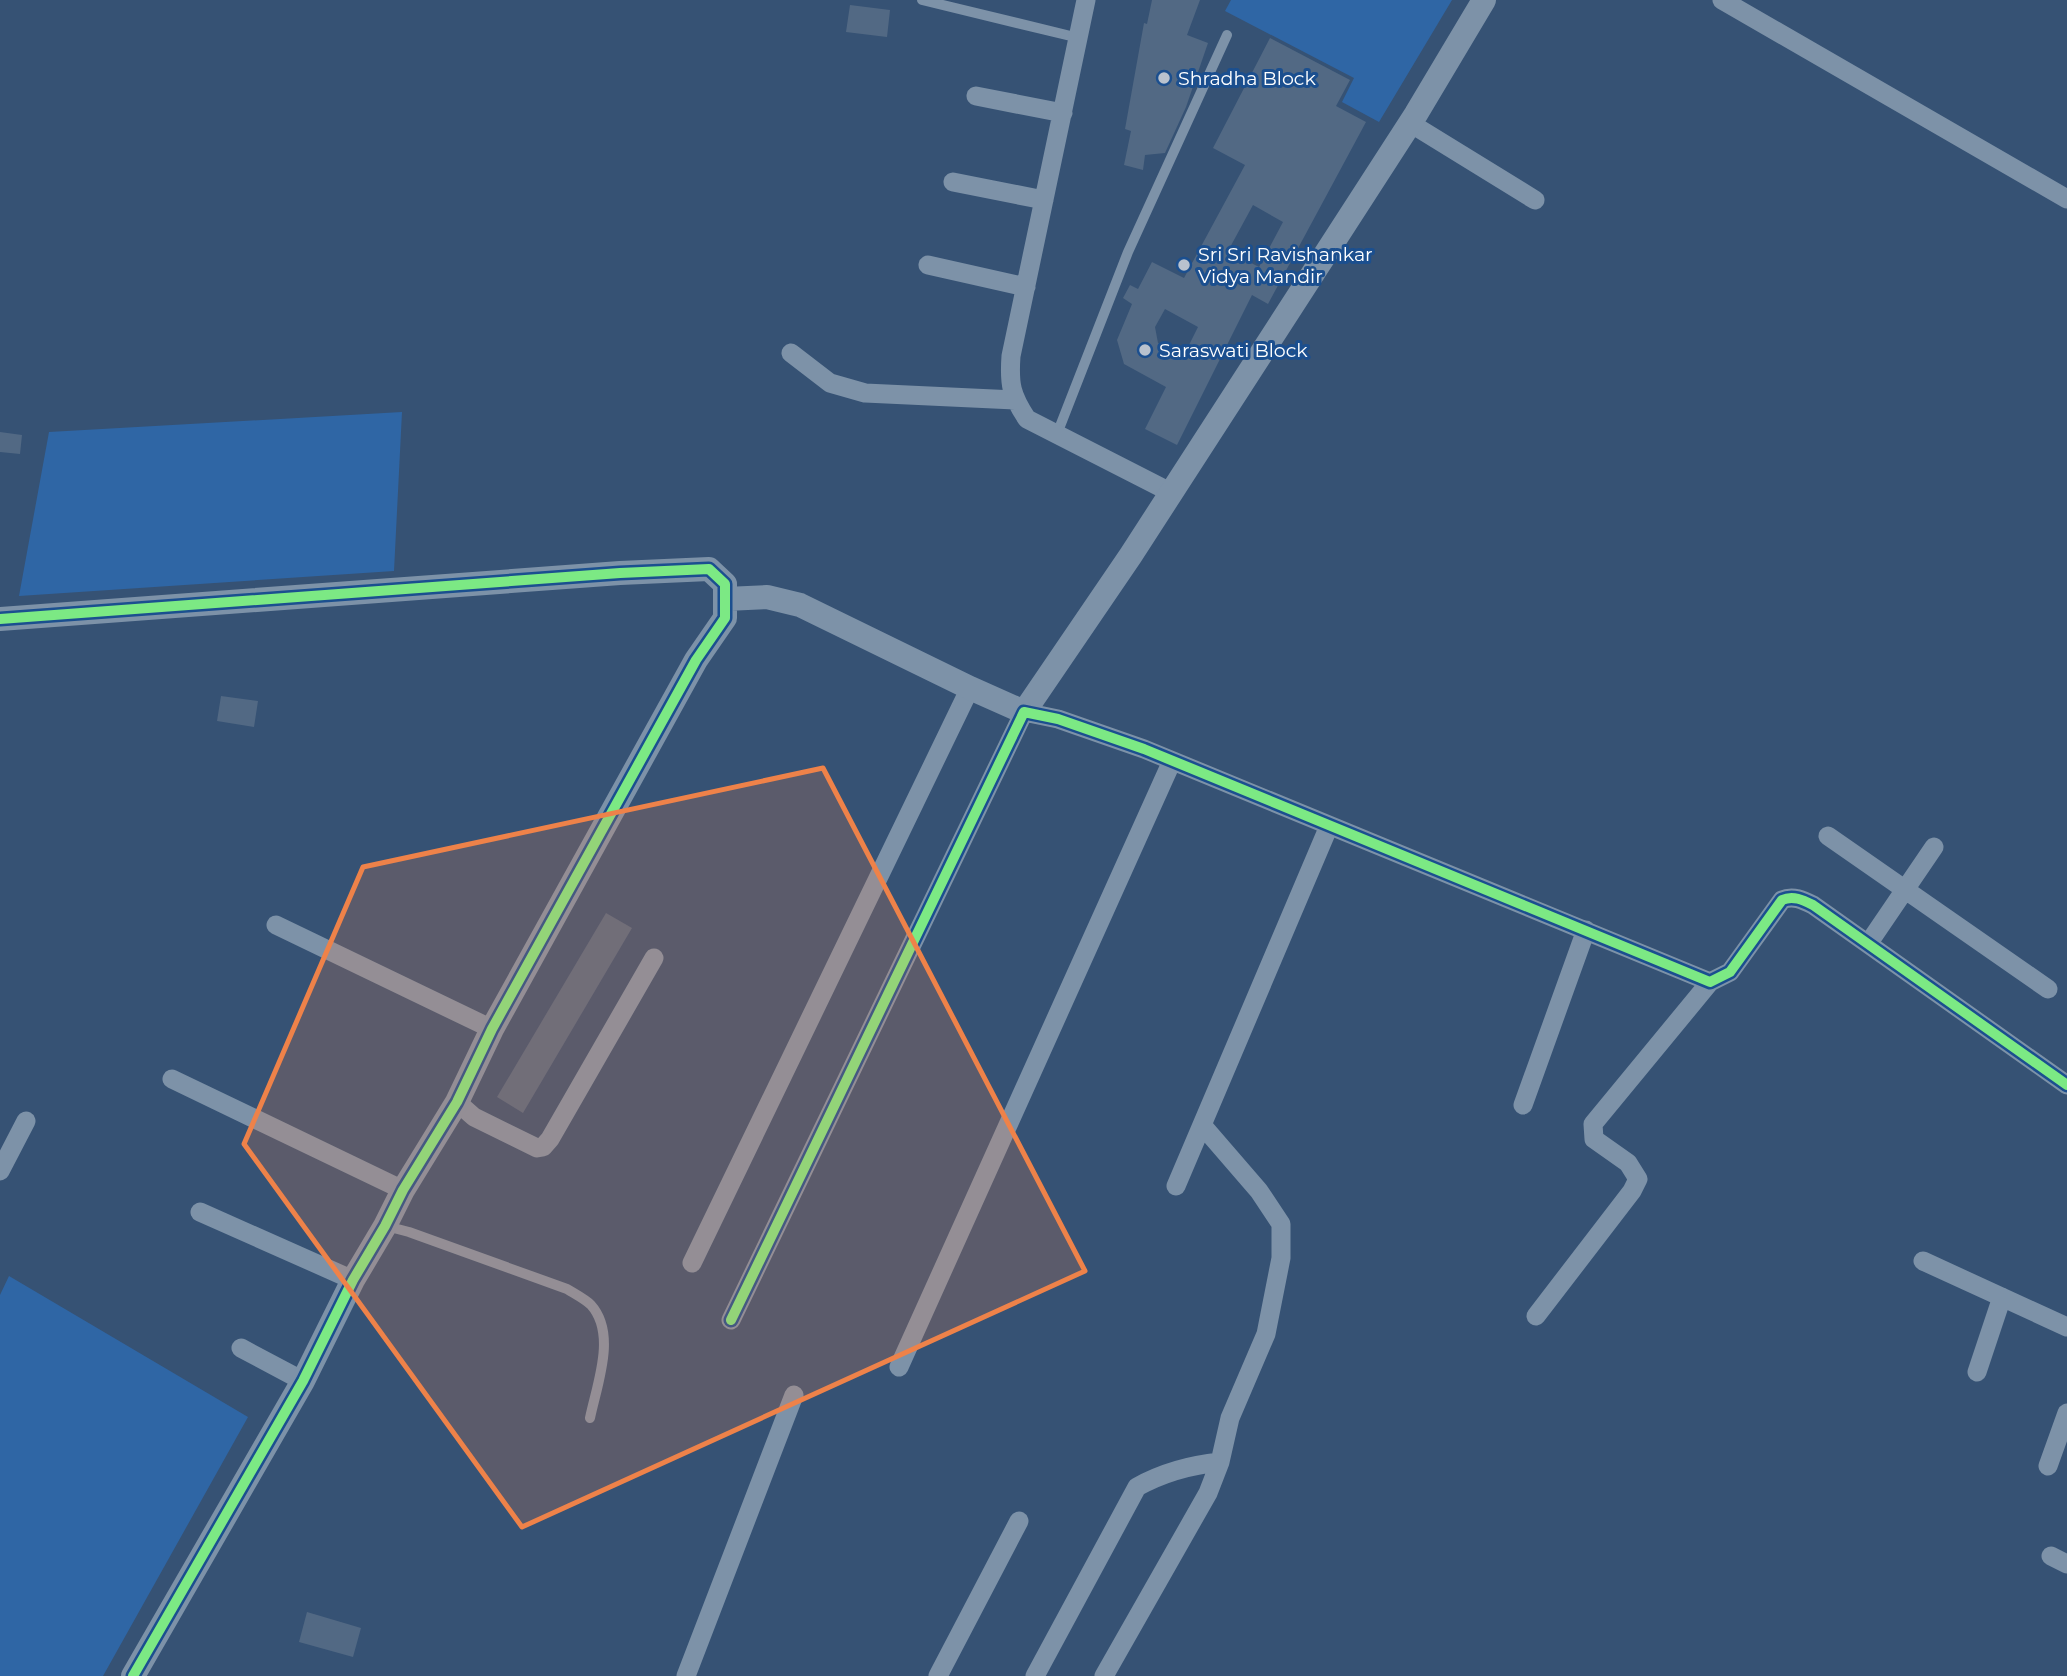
<svg xmlns="http://www.w3.org/2000/svg" width="2067" height="1676" font-family="Montserrat,sans-serif">
  <style>
    .green { fill: #2f66a5 }
    .building { fill: #526984; fill-rule: evenodd }
    .lines { fill: none; stroke-linecap: round; stroke-linejoin: round }
    .service { stroke: #7d92a8; stroke-width: 10 }
    .minor { stroke: #7d92a8; stroke-width: 19 }
    .tertiary { stroke: #7d92a8; stroke-width: 24 }
    .cycleway-casing { stroke: #1b4f8f; stroke-width: 15 }
    .cycleway { stroke: #7ce984; stroke-width: 10 }
    .marked { fill: #ee8249; fill-opacity: 0.2; stroke: #ee8249; stroke-width: 5; stroke-linejoin: round }
    .poi-dot { fill: #b9c2ce; stroke: #1b4f8f; stroke-width: 2.5 }
    .labels { text-anchor: middle; dominant-baseline: central; stroke-width: 6; stroke-linejoin: round; paint-order: stroke }
    .poi-label { font-size: 19px; fill: #fff; stroke: #1b4f8f; text-anchor: start }
  </style>
  <rect width="100%" height="100%" fill="#365274"/>
  <!-- green -->
  <path class="green" d="M 1231,0 L 1452,0 L 1379,122 L 1342,102 L 1354,78 L 1225,11 Z
    M 402,412 L 394,571 L 19,596 L 49,432 Z
    M 9,1276 L 248,1417 L 103,1676 L 0,1676 L 0,1295 Z"/>
  <!-- building -->
  <path class="building" d="M 1152,0 L 1200,0 L 1187,35 L 1208,43 L 1186,107 L 1165,153 L 1145,155 L 1143,170 L 1124,165 L 1131,131 L 1125,129 L 1144,23 L 1147,24 Z
    M 850,5 L 890,10 L 887,37 L 846,32 Z
    M 1270,38 L 1350,80 L 1336,106 L 1366,122 L 1268,304 L 1252,295 L 1177,445 L 1145,429 L 1166,387 L 1124,364 L 1117,340 L 1132,304 L 1123,298 L 1130,285 L 1138,289 L 1152,262 L 1184,278 L 1245,165 L 1213,148 ZM 1253,205 L 1283,222 L 1259,267 L 1228,251 ZM 1165,309 L 1198,327 L 1183,357 L 1158,343 L 1155,327 Z
    M 0,432 L 22,435 L 20,454 L 0,452 Z
    M 221,696 L 258,701 L 254,727 L 217,721 Z
    M 606,913 L 632,928 L 523,1113 L 497,1097 Z
    M 307,1612 L 361,1628 L 353,1657 L 299,1642 Z"/>
  <g class="lines">
    <!-- service -->
    <path class="service" d="M 922,0 L 1079,38
      M 1057,434 L 1128,252 L 1227,35
      M 386,1226 L 409,1232 L 567,1289 C 575,1294 585,1299 591,1305 C 617,1334 597,1384 590,1418"/>
    <!-- minor -->
    <path class="minor" d="M 1086,0 L 1011,356 C 1009,384 1011,395 1027,419 L 1170,492
      M 1722,0 L 2067,199
      M 976,96 L 1063,113
      M 1410,123 L 1535,200
      M 953,182 L 1044,200
      M 928,265 L 1026,287
      M 791,353 L 830,383 L 865,393 L 1015,400
      M 1828,836 L 2048,989
      M 276,925 L 492,1029
      M 1868,944 L 1934,847
      M 172,1079 L 403,1190
      M 457,1102 L 474,1117 L 537,1148 L 543,1147 L 550,1139 L 654,958
      M 1523,1105 L 1586,930
      M 0,1171 L 26,1121
      M 1176,1186 L 1329,826
      M 200,1212 L 353,1280
      M 1923,1261 L 2067,1327
      M 692,1263 L 970,688
      M 1536,1316 L 1632,1191 L 1638,1179 L 1628,1163 L 1594,1139 L 1593,1124 L 1710,982
      M 731,1320 L 1024,712 L 1058,719 L 1144,749 L 1710,982 L 1730,972 L 1782,900 C 1793,895 1803,900 1813,905 L 2067,1085
      M 241,1348 L 303,1381
      M 899,1367 L 1172,761
      M 1977,1372 L 2002,1297
      M 2048,1466 L 2067,1413
      M 2051,1556 L 2067,1564
      M 686,1676 L 794,1395
      M 938,1676 L 1019,1521
      M 1035,1676 L 1137,1487 C 1164,1472 1190,1465 1220,1462
      M 1104,1676 L 1208,1493 L 1220,1462 L 1230,1418 L 1266,1334 L 1281,1258 L 1281,1224 L 1259,1191 L 1202,1125"/>
    <!-- tertiary -->
    <path class="tertiary" d="M 726,599 L 767,597 L 800,605 L 970,688 L 1024,712 L 1131,555 L 1416,114 L 1484,0
      M 0,619 L 620,573 L 709,569 L 725,584 L 725,618 L 696,660 L 492,1029 L 457,1102 L 403,1190 L 385,1226 L 353,1280 L 303,1381 L 133,1676"/>
    <defs>
      <path id="cycleway" d="M 0,619 L 620,573 L 709,569 L 725,584 L 725,618 L 696,660 L 492,1029 L 457,1102 L 403,1190 L 385,1226 L 353,1280 L 303,1381 L 133,1676
        M 731,1320 L 1024,712 L 1058,719 L 1144,749 L 1710,982 L 1730,972 L 1782,900 C 1793,895 1803,900 1813,905 L 2067,1085"/>
    </defs>
    <!-- cycleway casing -->
    <use href="#cycleway" class="cycleway-casing"/>
    <!-- cycleway -->
    <use href="#cycleway" class="cycleway"/>
  </g>
  <!-- marked area -->
  <path class="marked" d="M 823,768 L 1085,1271 L 522,1527 L 244,1144 L 363,867 Z"/>
  <!-- markers -->
  <g class="poi-dot">
    <circle cx="1164" cy="78" r="7"/>
    <circle cx="1184" cy="265" r="7"/>
    <circle cx="1145" cy="350" r="7"/>
  </g>
  <g class="labels">
    <!-- poi labels -->
    <g class="poi-label">
      <text x="1178" y="78">Shradha Block</text>
      <text x="1198" y="254">Sri Sri Ravishankar<tspan x="1198" dy="22">Vidya Mandir</tspan></text>
      <text x="1159" y="350">Saraswati Block</text>
    </g>
  </g>
</svg>
